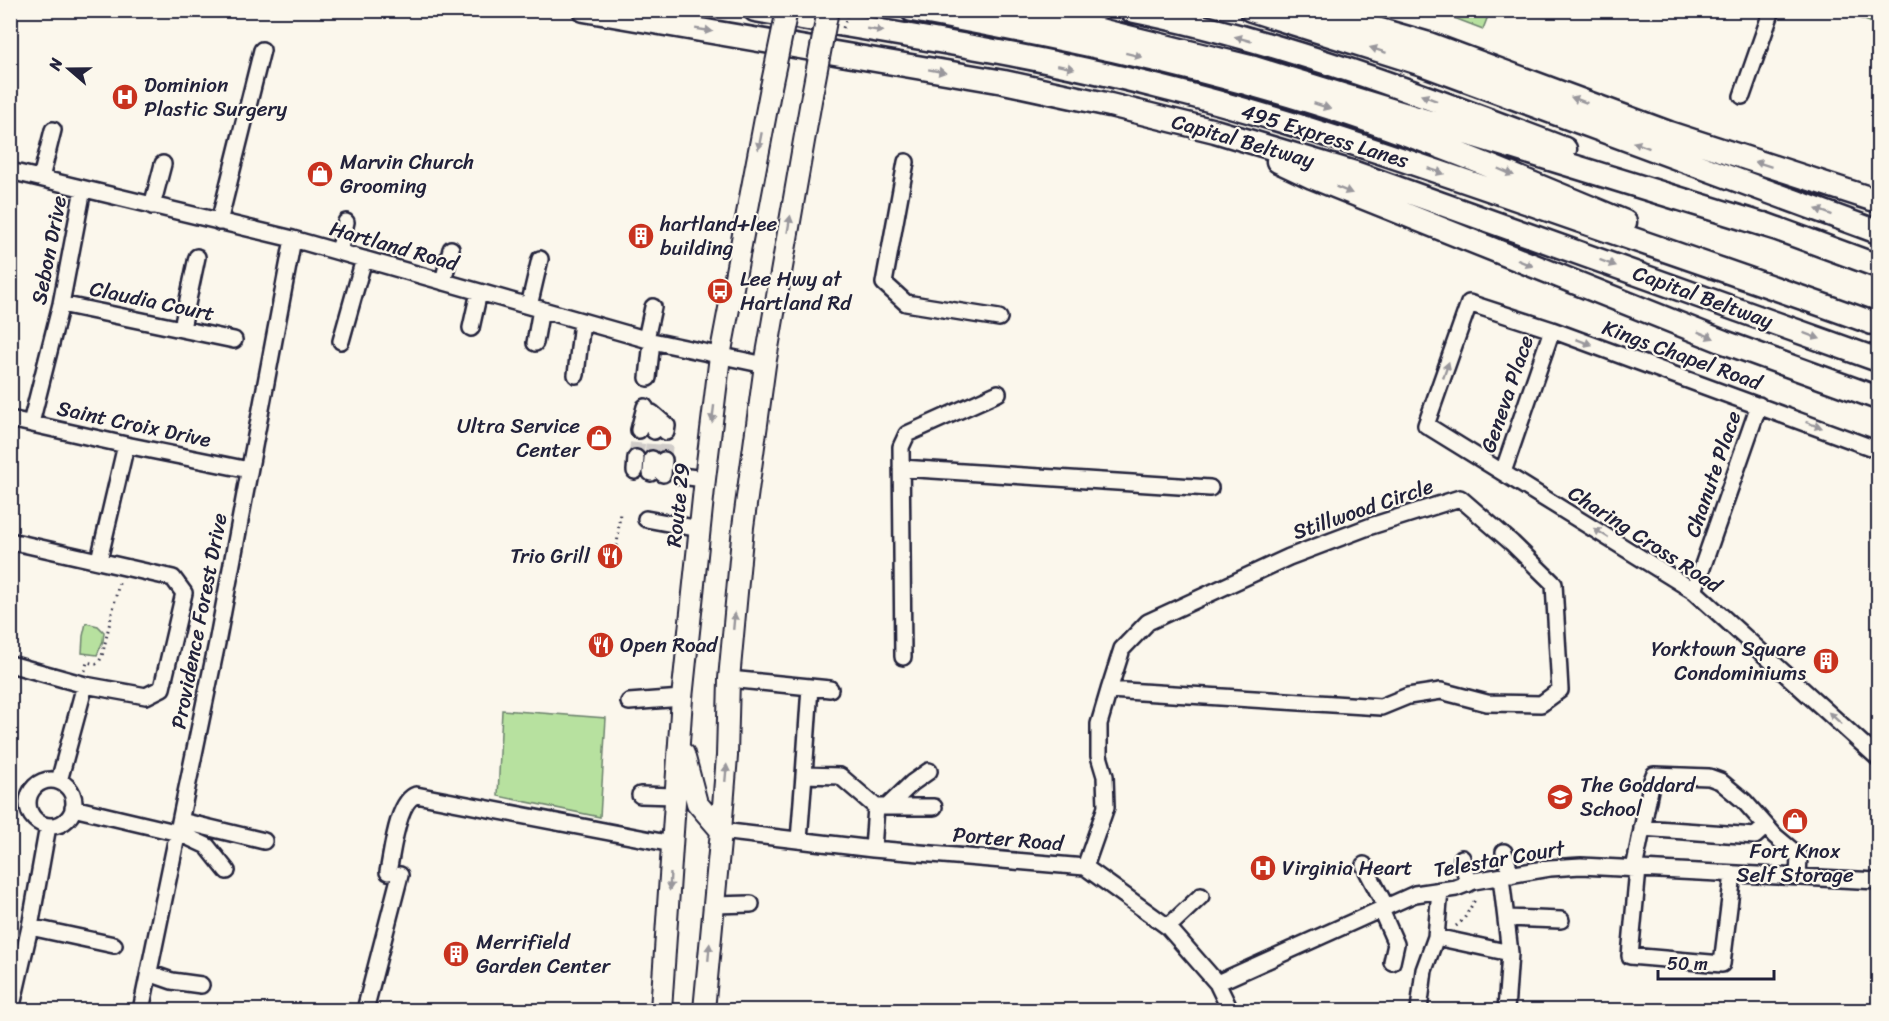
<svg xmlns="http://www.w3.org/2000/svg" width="1889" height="1021" font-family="Sriracha,sans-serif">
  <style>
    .green { fill: #b7e19f; stroke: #6c826d; stroke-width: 1.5 }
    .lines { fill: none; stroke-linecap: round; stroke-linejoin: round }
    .minor-tunnel { stroke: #d0ccc9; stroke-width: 15; stroke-dasharray: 15 8; stroke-linecap: butt }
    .minor-casing { stroke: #22223b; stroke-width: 20 }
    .major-casing { stroke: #22223b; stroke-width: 24 }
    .highway-casing { stroke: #22223b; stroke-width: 27 }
    .path { stroke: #22223b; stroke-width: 3; stroke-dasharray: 1.5 4.5; stroke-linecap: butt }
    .minor { stroke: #fbf7ec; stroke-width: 15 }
    .major { stroke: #fbf7ec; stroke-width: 20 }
    .highway { stroke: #fbf7ec; stroke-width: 22 }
    .major-bridge-casing { stroke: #22223b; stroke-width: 24; stroke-linecap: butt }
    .path-bridge { stroke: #22223b; stroke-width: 3; stroke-dasharray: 1.5 4.5; stroke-linecap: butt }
    .major-bridge { stroke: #fbf7ec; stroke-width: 20 }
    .oneway { fill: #99979c }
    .labels { text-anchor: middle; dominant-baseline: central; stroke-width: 4.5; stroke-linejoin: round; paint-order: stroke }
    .poi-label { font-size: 21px; fill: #22223b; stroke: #fbf7ec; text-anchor: start }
    .street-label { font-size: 21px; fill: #22223b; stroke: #fbf7ec }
  </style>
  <rect width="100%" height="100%" fill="#fbf7ec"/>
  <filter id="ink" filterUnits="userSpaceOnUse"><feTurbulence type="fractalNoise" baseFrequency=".0167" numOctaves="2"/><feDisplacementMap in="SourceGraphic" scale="12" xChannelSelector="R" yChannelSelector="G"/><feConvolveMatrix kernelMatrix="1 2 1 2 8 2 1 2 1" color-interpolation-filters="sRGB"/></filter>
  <g filter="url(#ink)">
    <!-- green -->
    <path class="green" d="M 1436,11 L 1490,11 L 1483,29 Z
      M 1839,11 L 1878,11 L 1878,25 Z
      M 86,623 L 98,626 L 104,632 L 103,641 L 97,655 L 82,653 L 83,636 Z
      M 502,710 L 606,718 L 600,817 L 498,796 Z"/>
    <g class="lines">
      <!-- minor-tunnel -->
      <path class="minor-tunnel" d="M 636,458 L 639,430
        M 652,459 L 654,431
        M 664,460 L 666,432"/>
      <defs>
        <path id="minor" d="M 1742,96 L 1772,10
          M 906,162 L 884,283 L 906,303 L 999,318
          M 10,171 L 293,239 L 652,341 L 765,365
          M 41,178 L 53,130
          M 152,206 L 163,164
          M 219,222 L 262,50
          M 339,252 L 346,222
          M 443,282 L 451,249
          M 61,304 L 234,340
          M 529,306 L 540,259
          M 182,328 L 197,257
          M 471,328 L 479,292
          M 646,339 L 653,307
          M 341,341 L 364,259
          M 535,343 L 541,309
          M 576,375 L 582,321
          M 648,378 L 652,341
          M 652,413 L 667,426 L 666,432
          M 10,419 L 126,445 L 249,470
          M 31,423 L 61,304 L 83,189
          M 639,430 L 645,407 L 655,425 L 654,431
          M 1878,450 L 1552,330 L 1469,303 L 1426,425 L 1694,591 L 1878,758
          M 901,468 L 1210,488
          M 635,471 L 636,458
          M 1503,472 L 1552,330
          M 651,473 L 652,459
          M 663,474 L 664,460
          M 680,476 L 705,479
          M 1460,498 L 1512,543 L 1554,584 L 1560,690 L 1541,704 L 1487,703 L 1441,691 L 1408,696 L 1381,707 L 1109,690 L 1122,649 L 1148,622 L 1289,557 L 1371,526 Z
          M 646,519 L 700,529
          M 10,541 L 173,578 L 184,593 L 162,688 L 146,696 L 85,685 L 10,664
          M 99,560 L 126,445
          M 1694,591 L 1759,405
          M 903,657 L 901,447 L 907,434 L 998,393
          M 729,679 L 830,689
          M 629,702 L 682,698
          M 804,775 L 810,687
          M28 803a23 23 0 1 1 46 0a23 23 0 1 1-46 0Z
          M 59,781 L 85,685
          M 640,795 L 676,796
          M 888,806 L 912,783 L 929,771
          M 73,808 L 179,833 L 207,846 L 227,871
          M 181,821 L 264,841
          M 1642,828 L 1755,836 L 1766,826
          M 721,831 L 873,849 L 1085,867 L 1168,927 L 1217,983 L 1230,1010
          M 799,840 L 804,775 L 840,776 L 876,807 L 934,807
          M 873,849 L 876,807
          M 1504,852 L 1511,875
          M 1462,858 L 1468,884
          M 1364,865 L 1386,907
          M 1085,867 L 1106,807 L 1105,776 L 1099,756 L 1099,724 L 1109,690
          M 1634,869 L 1652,780 L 1654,775 L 1709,777 L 1720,781 L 1744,801 L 1775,836 L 1799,856 L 1798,877
          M 1638,869 L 1630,956 L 1722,964 L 1733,874
          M 388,872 C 392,854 397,801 416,795 L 672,844
          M 714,905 L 751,904
          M 1381,910 L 1396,944 L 1392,962
          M 1507,918 L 1561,920
          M 30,927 L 114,945
          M 1168,927 L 1201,896
          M 1436,937 L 1510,953 L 1501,877
          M 149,973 L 172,981 L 201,985
          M 1217,983 L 1415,894 L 1456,888 L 1474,881 L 1550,868 L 1581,866 L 1878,881
          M 11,1010 L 30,927 L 48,826
          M 141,1010 L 217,643 L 293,239
          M 365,1010 L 400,875
          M 1419,1010 L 1424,970 L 1436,937 L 1440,890
          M 1506,1010 L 1510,953"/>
        <path id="major" d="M 684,754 L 697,803 L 721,831
          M 661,1010 L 682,698 L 705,479 L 720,356 L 771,87
          M 704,1010 L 721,831 L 727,756 L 729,679 L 743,527 L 765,365 L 812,95"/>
        <path id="highway" d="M 584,10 L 1004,82 L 1110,105 L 1215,131 L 1355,173 L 1878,360
          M 755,10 C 890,33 1026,53 1159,87 C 1285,118 1407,161 1529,203 C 1646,244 1763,283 1878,325
          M 912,10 C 1048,35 1183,62 1315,103 C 1421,136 1522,179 1625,222
          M 1005,10 L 1075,24 L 1254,68 L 1778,229
          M 1130,10 C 1279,40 1423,95 1565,149
          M 1251,10 L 1422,64 L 1878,232
          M 1311,10 L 1429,44 L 1669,133 L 1878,201
          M 1278,161 L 1312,177 L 1724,342 L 1878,398
          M 1764,224 L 1878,266"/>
      </defs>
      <!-- minor casing -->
      <use href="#minor" class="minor-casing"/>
      <!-- major casing -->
      <use href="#major" class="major-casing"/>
      <!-- highway casing -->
      <use href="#highway" class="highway-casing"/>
      <!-- path -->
      <path class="path" d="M 617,546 L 620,512
        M 85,671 L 87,662 L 96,664 L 99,662 L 102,656 L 120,579
        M 1456,926 L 1464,919 L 1476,898"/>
      <!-- minor -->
      <use href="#minor" class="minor"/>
      <!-- major -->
      <use href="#major" class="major"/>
      <!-- highway -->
      <use href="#highway" class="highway"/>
      <defs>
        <path id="major-bridge" d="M 771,87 L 787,10
          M 812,95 L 828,10"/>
      </defs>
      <!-- major-bridge casing -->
      <use href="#major-bridge" class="major-bridge-casing"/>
      <!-- path-bridge -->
      <path class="path-bridge" d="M 843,28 L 849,10"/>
      <!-- major-bridge -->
      <use href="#major-bridge" class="major-bridge"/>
    </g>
    <!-- one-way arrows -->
    <defs><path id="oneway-solid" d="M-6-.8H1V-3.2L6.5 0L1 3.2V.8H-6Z" transform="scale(1.5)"/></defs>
    <g class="oneway">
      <use href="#oneway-solid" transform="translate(704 30) rotate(9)"/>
      <use href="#oneway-solid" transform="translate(875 30) rotate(9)"/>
      <use href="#oneway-solid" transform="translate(1243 39) rotate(-164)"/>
      <use href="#oneway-solid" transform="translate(1378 50) rotate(-162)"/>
      <use href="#oneway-solid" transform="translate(1134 55) rotate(14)"/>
      <use href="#oneway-solid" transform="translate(1066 67) rotate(12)"/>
      <use href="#oneway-solid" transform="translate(937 71) rotate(10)"/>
      <use href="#oneway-solid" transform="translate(1429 98) rotate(-159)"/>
      <use href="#oneway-solid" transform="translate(1579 100) rotate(-160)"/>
      <use href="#oneway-solid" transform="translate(1322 106) rotate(18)"/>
      <use href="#oneway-solid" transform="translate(760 141) rotate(101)"/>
      <use href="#oneway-solid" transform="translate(1641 145) rotate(-160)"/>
      <use href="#oneway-solid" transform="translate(1763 164) rotate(-162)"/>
      <use href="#oneway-solid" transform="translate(1436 171) rotate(19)"/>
      <use href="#oneway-solid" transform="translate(1506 172) rotate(23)"/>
      <use href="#oneway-solid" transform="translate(1344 190) rotate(22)"/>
      <use href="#oneway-solid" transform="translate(1824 212) rotate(-160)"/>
      <use href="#oneway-solid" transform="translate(789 224) rotate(-80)"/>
      <use href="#oneway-solid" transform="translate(1525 263) rotate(22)"/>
      <use href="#oneway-solid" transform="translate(1608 263) rotate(20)"/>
      <use href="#oneway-solid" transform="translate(1706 335) rotate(22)"/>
      <use href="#oneway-solid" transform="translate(1812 336) rotate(20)"/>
      <use href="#oneway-solid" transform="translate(1584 342) rotate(20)"/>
      <use href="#oneway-solid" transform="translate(1446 370) rotate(-71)"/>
      <use href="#oneway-solid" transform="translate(713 414) rotate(97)"/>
      <use href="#oneway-solid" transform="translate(1814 425) rotate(20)"/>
      <use href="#oneway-solid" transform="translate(1601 533) rotate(-148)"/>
      <use href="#oneway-solid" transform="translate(734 621) rotate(-85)"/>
      <use href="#oneway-solid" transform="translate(1835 718) rotate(-138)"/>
      <use href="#oneway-solid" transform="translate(726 773) rotate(-85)"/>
      <use href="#oneway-solid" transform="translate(670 882) rotate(93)"/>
      <use href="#oneway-solid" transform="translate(709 952) rotate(-85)"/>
    </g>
  </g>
  <!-- icons -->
  <defs>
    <symbol id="hospital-disc" viewBox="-11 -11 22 22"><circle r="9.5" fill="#c8321e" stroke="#fbf7ec"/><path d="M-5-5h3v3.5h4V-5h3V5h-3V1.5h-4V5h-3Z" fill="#fff"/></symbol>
    <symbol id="shop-disc" viewBox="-11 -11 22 22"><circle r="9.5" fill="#c8321e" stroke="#fbf7ec"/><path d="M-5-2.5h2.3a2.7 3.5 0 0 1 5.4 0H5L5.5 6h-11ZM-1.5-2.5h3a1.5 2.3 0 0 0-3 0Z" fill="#fff"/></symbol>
    <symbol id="building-disc" viewBox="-11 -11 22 22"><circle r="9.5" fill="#c8321e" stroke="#fbf7ec"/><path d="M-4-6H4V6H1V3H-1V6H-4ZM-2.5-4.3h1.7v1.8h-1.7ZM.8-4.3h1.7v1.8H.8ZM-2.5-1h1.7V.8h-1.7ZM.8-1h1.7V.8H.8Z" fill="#fff"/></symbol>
    <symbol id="bus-disc" viewBox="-11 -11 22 22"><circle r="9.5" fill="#c8321e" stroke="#fbf7ec"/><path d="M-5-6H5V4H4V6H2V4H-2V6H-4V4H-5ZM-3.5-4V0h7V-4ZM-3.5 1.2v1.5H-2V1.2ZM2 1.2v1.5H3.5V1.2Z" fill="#fff"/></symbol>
    <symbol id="restaurant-disc" viewBox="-11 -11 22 22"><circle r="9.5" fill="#c8321e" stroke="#fbf7ec"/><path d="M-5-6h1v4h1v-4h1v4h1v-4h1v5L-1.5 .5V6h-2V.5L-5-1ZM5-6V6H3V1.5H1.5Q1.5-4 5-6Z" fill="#fff"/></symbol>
    <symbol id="school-disc" viewBox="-11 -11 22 22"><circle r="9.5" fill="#c8321e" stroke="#fbf7ec"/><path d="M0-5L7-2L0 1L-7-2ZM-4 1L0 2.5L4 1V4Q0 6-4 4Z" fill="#fff"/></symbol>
  </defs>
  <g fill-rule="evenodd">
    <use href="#hospital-disc" x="110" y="82" width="30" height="30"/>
    <use href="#shop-disc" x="305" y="159" width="30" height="30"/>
    <use href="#building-disc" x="626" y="221" width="30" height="30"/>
    <use href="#bus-disc" x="705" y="276" width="30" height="30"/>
    <use href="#shop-disc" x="584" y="423" width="30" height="30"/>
    <use href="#restaurant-disc" x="595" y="541" width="30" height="30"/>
    <use href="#restaurant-disc" x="586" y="630" width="30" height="30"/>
    <use href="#building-disc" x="1811" y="646" width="30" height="30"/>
    <use href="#school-disc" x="1545" y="782" width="30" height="30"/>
    <use href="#shop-disc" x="1780" y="806" width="30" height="30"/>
    <use href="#hospital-disc" x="1248" y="853" width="30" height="30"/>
    <use href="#building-disc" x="441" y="939" width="30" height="30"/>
  </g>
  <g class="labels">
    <!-- poi labels -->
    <g class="poi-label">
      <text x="144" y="85">Dominion<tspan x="144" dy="24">Plastic Surgery</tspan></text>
      <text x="340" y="162">Marvin Church<tspan x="340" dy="24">Grooming</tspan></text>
      <text x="660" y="224">hartland+lee<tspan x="660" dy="24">building</tspan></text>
      <text x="740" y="279">Lee Hwy at<tspan x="740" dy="24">Hartland Rd</tspan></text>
      <text x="580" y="426" text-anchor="end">Ultra Service<tspan x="580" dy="24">Center</tspan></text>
      <text x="590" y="556" text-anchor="end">Trio Grill</text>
      <text x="620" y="645">Open Road</text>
      <text x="1806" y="649" text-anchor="end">Yorktown Square<tspan x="1806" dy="24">Condominiums</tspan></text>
      <text x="1580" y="785">The Goddard<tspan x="1580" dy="24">School</tspan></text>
      <text x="1795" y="851" text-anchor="middle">Fort Knox<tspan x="1795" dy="24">Self Storage</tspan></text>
      <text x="1282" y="868">Virginia Heart</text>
      <text x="476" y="942">Merrifield<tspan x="476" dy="24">Garden Center</tspan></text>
    </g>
    <!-- street labels -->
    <g class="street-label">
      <text transform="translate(1325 136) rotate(17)">495 Express Lanes</text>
      <text transform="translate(1243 141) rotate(16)">Capital Beltway</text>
      <text transform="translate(394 246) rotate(16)">Hartland Road</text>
      <text transform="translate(49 250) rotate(-79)">Sebon Drive</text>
      <text transform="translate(1703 297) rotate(20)">Capital Beltway</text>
      <text transform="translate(152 301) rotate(12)">Claudia Court</text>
      <text transform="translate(1682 355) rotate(20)">Kings Chapel Road</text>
      <text transform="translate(1507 394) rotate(-71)">Geneva Place</text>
      <text transform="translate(134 424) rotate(12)">Saint Croix Drive</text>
      <text transform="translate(1713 474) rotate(-71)">Chanute Place</text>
      <text transform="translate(678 505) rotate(-84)">Route 29</text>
      <text transform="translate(1363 509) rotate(-19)">Stillwood Circle</text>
      <text transform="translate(1645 539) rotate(33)">Charing Cross Road</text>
      <text transform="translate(199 621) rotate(-79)">Providence Forest Drive</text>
      <text transform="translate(1008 839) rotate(5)">Porter Road</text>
      <text transform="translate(1499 859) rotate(-10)">Telestar Court</text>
    </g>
  </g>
  <!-- margin -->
  <rect width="1889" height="1021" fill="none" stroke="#fbf7ec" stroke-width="36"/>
  <rect x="18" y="18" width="1853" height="985" fill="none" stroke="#22223b" stroke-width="2" filter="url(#ink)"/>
  <!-- north arrow -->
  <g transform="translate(69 69) rotate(290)" stroke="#fbf7ec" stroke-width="4.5" paint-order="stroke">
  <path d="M0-4.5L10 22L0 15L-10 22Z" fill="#22223b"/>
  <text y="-9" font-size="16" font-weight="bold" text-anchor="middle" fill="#22223b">N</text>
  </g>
  <!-- scale -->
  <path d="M1658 970v9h116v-9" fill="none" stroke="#22223b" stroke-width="3"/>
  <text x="1667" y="970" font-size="18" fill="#22223b" stroke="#fbf7ec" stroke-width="4.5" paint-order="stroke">50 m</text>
</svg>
